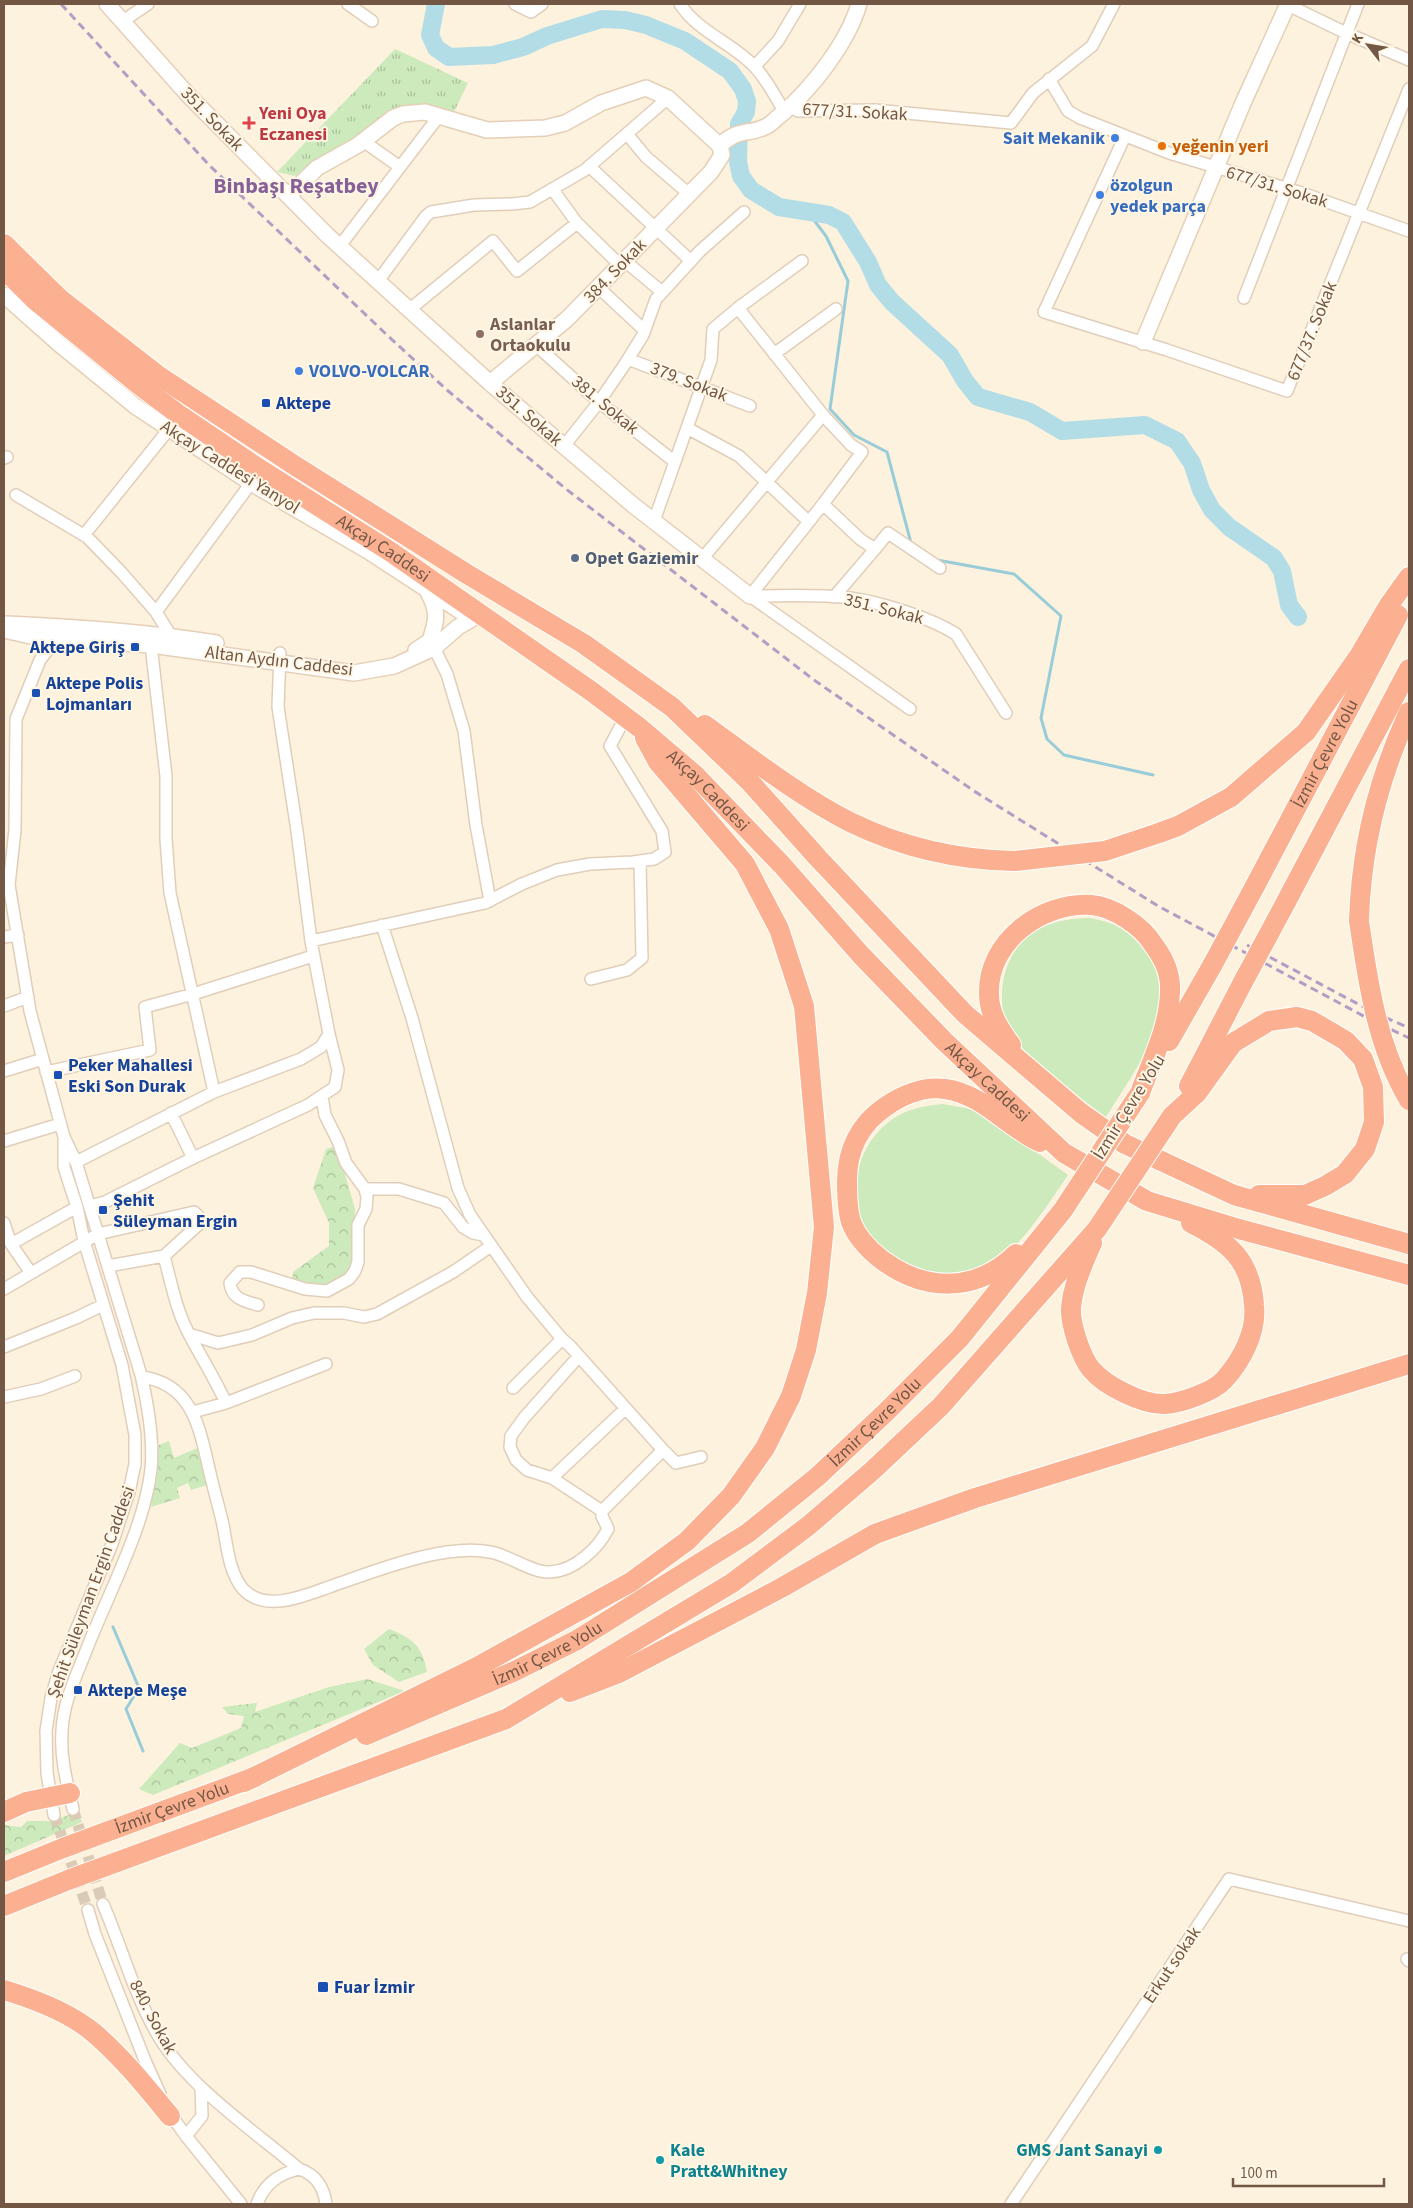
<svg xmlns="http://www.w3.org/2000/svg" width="1413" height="2208" font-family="'Source Sans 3',sans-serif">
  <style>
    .grass { fill: #cdeabc }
    .forest { fill: url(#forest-crowns) }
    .park { fill: url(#park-tufts) }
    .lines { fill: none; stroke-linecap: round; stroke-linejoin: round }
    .stream { stroke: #98ccd9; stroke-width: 3 }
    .river { stroke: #b2dde7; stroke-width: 18 }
    .street-tunnel { stroke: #dacbb7; stroke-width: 11; stroke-dasharray: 11 5.5; stroke-linecap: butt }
    .street-casing { stroke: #e1ceba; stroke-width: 14 }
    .secondary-casing { stroke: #e6cfb7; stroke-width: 18 }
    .highway-casing { stroke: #fff; stroke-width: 22 }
    .street { stroke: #fff; stroke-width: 11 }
    .secondary { stroke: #fff; stroke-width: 15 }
    .highway { stroke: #fbb191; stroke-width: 20 }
    .rail { stroke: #b49dc5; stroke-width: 3; stroke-dasharray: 8 5; stroke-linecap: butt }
    .highway-bridge-casing { stroke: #fff; stroke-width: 22; stroke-linecap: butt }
    .highway-bridge { stroke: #fbb191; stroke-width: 20 }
    .health-dot { fill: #e0444e; stroke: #fff6e4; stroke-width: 2 }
    .shop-dot { fill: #3f7fe0; stroke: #fff6e4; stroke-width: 2 }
    .food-dot { fill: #e8710a; stroke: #fff6e4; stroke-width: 2 }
    .education-dot { fill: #8d6e63; stroke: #fff6e4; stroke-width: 2 }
    .transit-dot { fill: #1a4fb4; stroke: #fff6e4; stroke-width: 2 }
    .service-dot { fill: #5c6f8a; stroke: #fff6e4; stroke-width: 2 }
    .culture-dot { fill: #0f9aa8; stroke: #fff6e4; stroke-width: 2 }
    .labels { text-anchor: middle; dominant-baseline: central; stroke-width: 4; stroke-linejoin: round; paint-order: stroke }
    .street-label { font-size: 18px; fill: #735745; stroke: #fff6e4 }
    .health-label { font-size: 18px; font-weight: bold; fill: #be3a42; stroke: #fff6e4; text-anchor: start }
    .shop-label { font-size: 18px; font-weight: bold; fill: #366cbe; stroke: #fff6e4; text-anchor: start }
    .food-label { font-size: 18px; font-weight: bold; fill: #c56008; stroke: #fff6e4; text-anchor: start }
    .education-label { font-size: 18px; font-weight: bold; fill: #785e54; stroke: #fff6e4; text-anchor: start }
    .transit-label { font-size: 18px; font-weight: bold; fill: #164399; stroke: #fff6e4; text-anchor: start }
    .service-label { font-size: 18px; font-weight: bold; fill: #4e5e75; stroke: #fff6e4; text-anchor: start }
    .culture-label { font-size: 18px; font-weight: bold; fill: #0d838f; stroke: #fff6e4; text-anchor: start }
    .district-label { font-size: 22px; font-weight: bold; fill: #876097; stroke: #fff6e4 }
  </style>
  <defs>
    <pattern id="forest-crowns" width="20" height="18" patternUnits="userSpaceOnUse" patternTransform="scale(1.25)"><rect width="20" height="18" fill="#cdeabc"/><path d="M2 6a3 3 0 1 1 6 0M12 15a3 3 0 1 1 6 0" fill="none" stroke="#abc09b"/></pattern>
    <pattern id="park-tufts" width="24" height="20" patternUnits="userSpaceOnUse" patternTransform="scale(1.25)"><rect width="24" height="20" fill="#cdeabc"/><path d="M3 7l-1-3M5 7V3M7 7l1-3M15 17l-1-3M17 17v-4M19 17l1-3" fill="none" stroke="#abc09b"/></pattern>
  </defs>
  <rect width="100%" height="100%" fill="#fdf2dd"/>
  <!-- grass -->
  <path class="grass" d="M 1091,918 C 1099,920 1109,922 1117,926 C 1157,948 1173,996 1153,1038 C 1140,1065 1122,1091 1106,1117 C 1090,1106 1076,1094 1061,1082 C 1045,1070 1025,1060 1014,1043 C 992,1005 999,947 1043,927 C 1059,920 1074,918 1091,918 Z
    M 943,1104 L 971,1109 L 996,1123 L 1068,1175 C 1053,1197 1025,1241 1004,1255 C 984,1267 948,1281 924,1275 C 917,1273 908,1266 901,1262 C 893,1257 881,1253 875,1246 C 843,1210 852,1149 890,1121 C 905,1109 924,1106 943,1104 Z"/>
  <!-- forest -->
  <path class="forest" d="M 337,1146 L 355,1209 L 353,1271 L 326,1289 L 292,1283 L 293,1272 L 329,1246 L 329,1223 L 313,1188 L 326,1149 Z
    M 169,1441 L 174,1458 L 202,1446 L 210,1484 L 191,1490 L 188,1483 L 177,1488 L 180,1498 L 151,1507 L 159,1445 Z
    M 389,1629 C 413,1638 423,1647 427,1672 L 399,1682 L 373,1665 L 364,1649 Z
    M 367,1679 L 405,1691 L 153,1795 L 139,1789 L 180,1743 L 192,1748 L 241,1728 L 244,1716 L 228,1714 L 222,1707 L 257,1703 L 255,1712 L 329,1687 Z
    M 78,1812 L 82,1822 L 4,1856 L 4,1825 L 21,1827 L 27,1821 L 51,1821 Z"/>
  <!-- park -->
  <path class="park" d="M 395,49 L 468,83 L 453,114 L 432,107 L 319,160 L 295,176 L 277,172 Z"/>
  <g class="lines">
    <!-- stream -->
    <path class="stream" d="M 807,211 L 826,236 L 848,281 L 830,409 L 854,435 L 887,452 L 911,543 L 913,545
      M 937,560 L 1014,574 L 1061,616 L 1041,718 L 1047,739 L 1064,755 L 1153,775
      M 113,1627 L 139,1688 L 126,1709 L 143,1751"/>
    <!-- river -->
    <path class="river" d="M 436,4 L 430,35 L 436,48 L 449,57 L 493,55 L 523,47 L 547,36 L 602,19 L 625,20 L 646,25 L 685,41 L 730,71 L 743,89 L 747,101 L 746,112 L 739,124 L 738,162 L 741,176 L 751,190 L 779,207 L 829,215 L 843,222 L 868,262 L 878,285 L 892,302 L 950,355 L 965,381 L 978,397 L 1030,412 L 1062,431 L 1145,425 L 1177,441 L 1192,463 L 1201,490 L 1212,510 L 1229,527 L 1274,558 L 1282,571 L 1289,605 L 1298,617"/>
    <!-- street-tunnel -->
    <path class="street-tunnel" d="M 73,1809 L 103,1904
      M 54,1815 L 88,1910"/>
    <defs>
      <path id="street" d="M 348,4 L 372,21
        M 515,4 L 531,12 L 542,4
        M 680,4 C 697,31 732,43 754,66 C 766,78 775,96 784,111
        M 1286,4 L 1346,33 L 1409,60
        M 123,21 L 148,4
        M 755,66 L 778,41 L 800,4
        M 1049,79 L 1068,111 L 1080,118 L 1169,153 L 1302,193 L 1409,231
        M 791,107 L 798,111 L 875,110 L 1011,123 L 1033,93 L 1092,46 L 1114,4
        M 627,134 L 646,157 L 688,193
        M 1125,136 L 1044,312 L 1167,350 L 1287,391 L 1409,89
        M 363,141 L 400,167
        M 589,166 L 691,261
        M 553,190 L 577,223 L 621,266
        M 339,247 L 439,116
        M 625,261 L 662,292
        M 378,281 L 426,216 L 431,212 L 474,205 L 512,204 L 530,202 L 585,170 L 668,98
        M 599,288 L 644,330
        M 1244,298 L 1358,4
        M 738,308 L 823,415 L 851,445 L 862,452 L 823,504 L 860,539 L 875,549 L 834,597
        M 409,310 L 493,241 L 517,271 L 577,223
        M 537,346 L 599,402 L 675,462
        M 774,354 L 836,309
        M 628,359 L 750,406
        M 687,428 L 739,456 L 809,522
        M 564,446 L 599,402 L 625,364 L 643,335 L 656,299 L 700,251 L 744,212
        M 4,458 L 7,457
        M 16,495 L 87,537 L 121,572 L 156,612 L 171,636
        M 654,521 L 711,360 L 713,329 L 738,308 L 802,261
        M 84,535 L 169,429
        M 875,549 L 888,533 L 940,568
        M 702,559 L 823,415
        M 750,596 C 783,596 817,594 850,598 C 880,602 931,618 956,634 L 1006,713
        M 750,596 L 910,709
        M 750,596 L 823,504
        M 156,612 L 251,483
        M 58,633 L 56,639 L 40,660 L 16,719 L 15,830 L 9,885 L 30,1011 L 64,1137 L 76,1162 L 141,1375 C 148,1405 154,1438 151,1469 C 145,1527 107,1596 86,1651 C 76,1676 63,1703 62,1731 C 60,1758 67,1783 73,1809
        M 434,648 L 447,674 L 464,731 L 476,825 L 490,901
        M 382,925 L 412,1018 L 458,1188 L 470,1215 L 527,1297 L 562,1339 L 570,1346 L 663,1450 L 676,1463 L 701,1457
        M 4,937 L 18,935
        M 311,941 L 485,903 L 522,884 L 557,870 L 590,864 L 633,862 L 654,859 L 665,852 L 662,831 L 610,746 L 625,718
        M 591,979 L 627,970 L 642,958 L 640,861
        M 4,1006 L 28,997
        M 4,1071 L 43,1059
        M 46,1072 L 150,1050 L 145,1007 L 193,994 L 313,956
        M 214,1092 L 301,1059 L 321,1047 L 329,1034
        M 171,1113 L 193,1158
        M 4,1141 L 60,1124
        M 76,1162 L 214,1092 L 170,893 L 166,839 L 166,776 L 151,645
        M 365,1189 L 399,1189 L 444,1203 L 463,1227 L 473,1233 L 483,1235
        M 90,1206 L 105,1202 L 193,1158 L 308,1105 L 335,1087 L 338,1070 L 329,1034 L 311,941 L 297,831 L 278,707 L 280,653
        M 4,1223 L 11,1244 L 31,1273
        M 11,1244 L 77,1207
        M 108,1266 L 164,1256
        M 4,1289 L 98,1234 L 194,1212 L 199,1217 L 198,1225 L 164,1256 C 171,1282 176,1310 189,1334 C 201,1357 215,1379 226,1403
        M 258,1305 C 244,1301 232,1299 230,1283 L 240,1272 L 251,1272 L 305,1289 L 327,1291 L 349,1279 L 355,1271 L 358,1262 L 358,1225 L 366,1209 L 367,1197 L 365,1189 L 346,1163 L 338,1141 L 325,1115 L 322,1097
        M 189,1334 L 218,1343 L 252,1335 L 292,1318 L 314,1313 L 344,1313 L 364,1317 L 377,1314 L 453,1272 L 491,1246
        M 4,1347 L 76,1318 L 103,1305
        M 579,1356 L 524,1418 L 511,1436 L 510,1447 L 516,1460 L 527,1470 L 552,1478 L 602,1511
        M 142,1377 C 194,1384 200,1431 210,1473 C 214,1491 219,1507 223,1525 C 227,1545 229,1573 243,1589 C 265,1613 304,1596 329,1587 C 373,1572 443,1543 490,1552 C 509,1555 532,1573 550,1572 C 575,1571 598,1548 608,1529 L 602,1516 L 602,1511
        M 513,1388 L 562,1339
        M 4,1397 L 41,1389 L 75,1376
        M 193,1412 L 226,1403 L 326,1364
        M 552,1478 L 625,1409
        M 602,1511 L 663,1450
        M 54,1815 L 47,1773 L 46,1731 L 51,1698 L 59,1671 L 112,1544 L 129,1492 L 135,1464 L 135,1435 L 122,1365 L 84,1241 L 77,1207 L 64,1167 L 64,1141
        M 103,1904 C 122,1948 134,1995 159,2037 C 188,2086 254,2131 299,2169
        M 88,1910 L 95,1934 L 146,2063 L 160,2094
        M 1407,1959 L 1409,1961
        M 168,2111 L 186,2136 L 241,2204
        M 186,2136 L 202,2116 L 201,2087
        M 257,2204 C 264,2184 278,2174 299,2169 C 315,2174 324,2187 326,2204
        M 1011,2204 L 1229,1879 L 1409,1921"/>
      <path id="secondary" d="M 107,4 L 189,96 L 327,235 L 490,383 L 633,505 L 750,596
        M 288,196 L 317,168 L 358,145 L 393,118 L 403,114 L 425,112 L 487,130 L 545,128 L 565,123 L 601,103 L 646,88 L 668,98 L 720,146 C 735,129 747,135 765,127 C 771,125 777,117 783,113 C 813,87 848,42 859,4
        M 4,295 L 58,343 L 135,406 L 251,483 L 368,551 L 466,615
        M 1143,342 L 1243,103 L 1288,4
        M 490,383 L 567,319 L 711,172 L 722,155 L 720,146
        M 6,624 C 76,627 147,632 216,643
        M 4,630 L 35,637 L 151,645 L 354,673 L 394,666 L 434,648 L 458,627 L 472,619
        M 416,650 L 430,641 C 437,619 439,613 428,592"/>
      <g id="highway">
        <path d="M 4,244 L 60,299 L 156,374 L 294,465 L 467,574 L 584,644 L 672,707 L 750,782 L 818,858 L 965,1014 L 1081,1113 L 1125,1144 L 1234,1195 L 1409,1244"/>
        <path id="s1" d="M 4,269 L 35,300 L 138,384 L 178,414 L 258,468 L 391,552 L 591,691 L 640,728 L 694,774 L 782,865 L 860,954 L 944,1041 L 1064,1153 L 1147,1201 L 1239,1229 L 1409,1275"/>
        <path d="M 705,725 C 749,757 802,798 850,822 C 901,847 958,860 1015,861"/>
        <path d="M 1159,833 L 1178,826 L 1231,797 L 1306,732 L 1359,656 L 1389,605 L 1409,577"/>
        <path id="s2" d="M 1255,886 L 1398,615"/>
        <path d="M 1286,902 L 1409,669"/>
        <path d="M 1359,921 C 1361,848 1378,779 1409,712"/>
        <path d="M 1169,1041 L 1213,964"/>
        <path d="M 1011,1045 C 1000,1030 989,1014 989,994 C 987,942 1041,902 1091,905 C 1112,906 1142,926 1153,944 C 1164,959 1171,973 1170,992 C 1169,1028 1152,1060 1140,1093"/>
        <path d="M 1189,1086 L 1243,982"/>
        <path d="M 1172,1116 L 1197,1093 L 1233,1043 L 1269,1021 L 1297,1017 L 1312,1021 L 1346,1041 L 1363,1059 L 1373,1087 L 1374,1122 L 1365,1149 L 1345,1174 L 1325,1186 L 1305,1195 L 1259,1195"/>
        <path d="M 1092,1243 C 1083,1264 1073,1285 1071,1308 C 1070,1324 1081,1357 1091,1369 C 1105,1386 1143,1405 1165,1404 C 1181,1403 1213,1392 1224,1380 C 1242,1360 1257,1332 1254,1305 C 1251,1260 1229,1242 1191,1223"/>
        <path d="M 1016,1254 C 976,1293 925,1292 882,1260 C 869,1250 857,1238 851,1222 C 847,1209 847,1194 847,1181 C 847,1150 860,1124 885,1107 C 902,1095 924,1086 945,1089 C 983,1094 1007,1127 1040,1142"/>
        <path d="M 570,1692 L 619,1673 L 781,1588 L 875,1534 L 975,1498 L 1409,1364"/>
        <path id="s3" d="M 366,1735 L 515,1671 L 577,1640 L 748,1533 L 817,1477 L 885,1413 L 960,1338 L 1063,1210"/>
        <path d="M 244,1782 L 477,1667 L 631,1582 L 687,1541 L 731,1496 L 765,1448 L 791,1396 L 806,1350 L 817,1293 L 824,1227 L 804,1006 L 779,929 L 745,864 L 658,762 L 645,738"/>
        <path d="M 4,1812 L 26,1802 L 70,1793"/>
        <path id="s4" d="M 4,1872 L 63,1848 L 255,1777"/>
        <path d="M 4,1906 L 68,1880 L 506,1719 L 732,1583 L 808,1526 L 872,1471 L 941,1406 L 1097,1229"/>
        <path d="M 4,1990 C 34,1999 69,2012 94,2033 C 123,2058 146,2087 170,2116"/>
      </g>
    </defs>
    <!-- street casing -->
    <use href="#street" class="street-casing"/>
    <!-- secondary casing -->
    <use href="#secondary" class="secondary-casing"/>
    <!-- highway casing -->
    <use href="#highway" class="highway-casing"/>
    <!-- street -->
    <use href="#street" class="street"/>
    <!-- secondary -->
    <use href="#secondary" class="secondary"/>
    <!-- highway -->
    <use href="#highway" class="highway"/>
    <!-- rail -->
    <path class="rail" d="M 61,4 L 209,165 L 388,336 L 447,390 L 566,489 L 814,680 L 974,791 L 1158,906 L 1371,1020 L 1409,1038
      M 1247,945 L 1373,1012 L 1409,1028"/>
    <defs>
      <path id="highway-bridge" d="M 1015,861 L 1105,851 L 1159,833
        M 1359,921 C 1368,983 1377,1046 1409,1100
        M 1213,964 L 1255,886
        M 1243,982 L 1286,902
        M 1063,1210 L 1140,1093
        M 1097,1229 L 1172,1116"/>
    </defs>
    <!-- highway-bridge casing -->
    <use href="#highway-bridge" class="highway-bridge-casing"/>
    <!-- highway-bridge -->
    <use href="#highway-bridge" class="highway-bridge"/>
  </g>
  <!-- markers -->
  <path class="health-dot" d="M246.5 115.5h5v5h5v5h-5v5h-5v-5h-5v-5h5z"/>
  <g class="shop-dot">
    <circle cx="1115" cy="138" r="5"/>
    <circle cx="1100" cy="195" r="5"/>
    <circle cx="299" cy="371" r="5"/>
  </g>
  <circle class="food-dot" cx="1162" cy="146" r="5"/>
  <circle class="education-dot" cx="480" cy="334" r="5"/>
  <g class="transit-dot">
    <rect x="261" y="398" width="10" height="10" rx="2.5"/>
    <rect x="130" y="642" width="10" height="10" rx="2.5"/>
    <rect x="31" y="688" width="10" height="10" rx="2.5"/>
    <rect x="53" y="1070" width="10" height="10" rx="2.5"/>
    <rect x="98" y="1205" width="10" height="10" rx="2.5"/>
    <rect x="73" y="1685" width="10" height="10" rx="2.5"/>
    <rect x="317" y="1981" width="12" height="12" rx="2.5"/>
  </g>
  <circle class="service-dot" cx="575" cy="558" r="5"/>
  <g class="culture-dot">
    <circle cx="1158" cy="2150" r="5"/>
    <circle cx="660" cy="2160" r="5"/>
  </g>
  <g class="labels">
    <!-- street labels -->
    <g class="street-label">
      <text transform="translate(855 112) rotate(3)">677/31. Sokak</text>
      <text transform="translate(212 119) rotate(46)">351. Sokak</text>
      <text transform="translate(1277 187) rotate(17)">677/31. Sokak</text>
      <text transform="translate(615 271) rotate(-46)">384. Sokak</text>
      <text transform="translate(1312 331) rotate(-68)">677/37. Sokak</text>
      <text transform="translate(689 382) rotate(21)">379. Sokak</text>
      <text transform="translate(605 405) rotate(40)">381. Sokak</text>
      <text transform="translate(529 416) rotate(41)">351. Sokak</text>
      <text transform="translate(230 467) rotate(32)">Akçay Caddesi Yanyol</text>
      <text stroke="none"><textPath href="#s1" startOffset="472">Akçay Caddesi</textPath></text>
      <text transform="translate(884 609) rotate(14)">351. Sokak</text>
      <text transform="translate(279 661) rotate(7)">Altan Aydın Caddesi</text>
      <text stroke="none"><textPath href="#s2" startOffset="150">İzmir Çevre Yolu</textPath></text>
      <text stroke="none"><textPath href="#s1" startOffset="878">Akçay Caddesi</textPath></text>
      <text stroke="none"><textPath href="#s1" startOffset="1282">Akçay Caddesi</textPath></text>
      <text transform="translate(1129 1107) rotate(-58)">İzmir Çevre Yolu</text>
      <text stroke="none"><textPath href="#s3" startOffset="602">İzmir Çevre Yolu</textPath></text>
      <text transform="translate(91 1592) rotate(-70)">Şehit Süleyman Ergin Caddesi</text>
      <text stroke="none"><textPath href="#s3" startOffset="199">İzmir Çevre Yolu</textPath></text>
      <text stroke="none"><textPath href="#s4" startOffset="180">İzmir Çevre Yolu</textPath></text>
      <text transform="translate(1172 1965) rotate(-56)">Erkut sokak</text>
      <text transform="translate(153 2017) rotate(62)">840. Sokak</text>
    </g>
    <!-- health labels -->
    <g class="health-label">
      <text x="259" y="113">Yeni Oya<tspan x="259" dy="21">Eczanesi</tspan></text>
    </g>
    <!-- shop labels -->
    <g class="shop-label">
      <text x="1105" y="138" text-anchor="end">Sait Mekanik</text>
      <text x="1110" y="185">özolgun<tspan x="1110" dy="21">yedek parça</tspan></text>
      <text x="309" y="371">VOLVO-VOLCAR</text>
    </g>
    <!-- food labels -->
    <g class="food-label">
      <text x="1172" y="146">yeğenin yeri</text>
    </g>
    <!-- education labels -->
    <g class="education-label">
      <text x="490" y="324">Aslanlar<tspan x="490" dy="21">Ortaokulu</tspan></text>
    </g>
    <!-- transit labels -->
    <g class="transit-label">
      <text x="276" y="403">Aktepe</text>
      <text x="125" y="647" text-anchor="end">Aktepe Giriş</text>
      <text x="46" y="683">Aktepe Polis<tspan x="46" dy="21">Lojmanları</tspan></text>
      <text x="68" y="1065">Peker Mahallesi<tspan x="68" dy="21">Eski Son Durak</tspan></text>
      <text x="113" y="1200">Şehit<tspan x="113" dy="21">Süleyman Ergin</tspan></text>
      <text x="88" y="1690">Aktepe Meşe</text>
      <text x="334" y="1987">Fuar İzmir</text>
    </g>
    <!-- service labels -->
    <g class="service-label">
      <text x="585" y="558">Opet Gaziemir</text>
    </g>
    <!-- culture labels -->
    <g class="culture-label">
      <text x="670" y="2150">Kale<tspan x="670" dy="21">Pratt&amp;Whitney</tspan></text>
      <text x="1148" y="2150" text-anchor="end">GMS Jant Sanayi</text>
    </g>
    <!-- district labels -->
    <g class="district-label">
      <text x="296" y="186">Binbaşı Reşatbey</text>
    </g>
  </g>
  <!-- border -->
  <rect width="1413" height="2208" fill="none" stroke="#735745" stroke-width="10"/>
  <!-- north arrow -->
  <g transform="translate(1368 45) rotate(301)" stroke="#fff6e4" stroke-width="4" paint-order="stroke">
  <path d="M0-4L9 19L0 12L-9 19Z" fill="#735745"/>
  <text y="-8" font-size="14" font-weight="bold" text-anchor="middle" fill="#735745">K</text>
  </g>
  <!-- scale -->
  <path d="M1233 2178v8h151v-8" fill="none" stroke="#735745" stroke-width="2.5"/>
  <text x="1240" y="2178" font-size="15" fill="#735745" stroke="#fff6e4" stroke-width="4" paint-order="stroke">100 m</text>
</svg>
